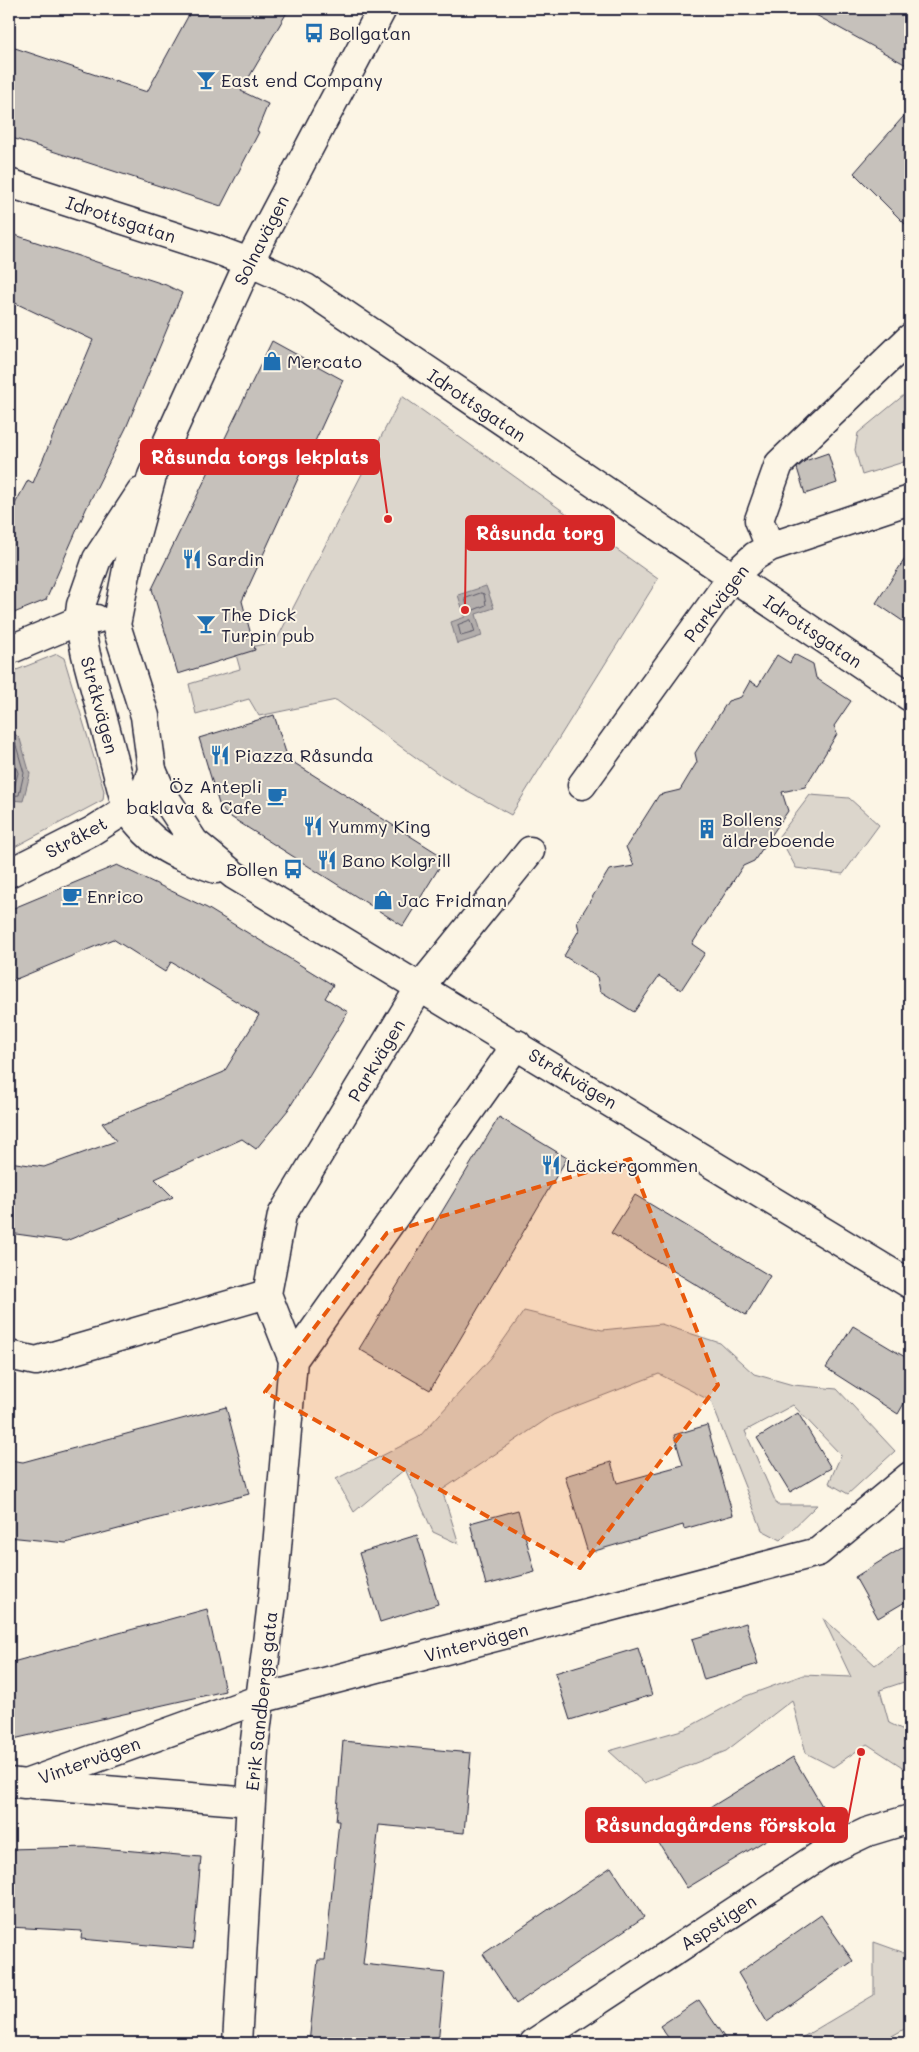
<svg xmlns="http://www.w3.org/2000/svg" width="919" height="2052" font-family="Mali,sans-serif">
  <style>
    .green { fill: #dcd6cc; stroke: #7f7c84 }
    .water { fill: #b2adab; stroke: #78757e }
    .lines { fill: none; stroke-linecap: round; stroke-linejoin: round }
    .shore { stroke: #5c5a68; stroke-width: 1 }
    .building { fill: #c6c1bb; stroke: #22223b }
    .minor-casing { stroke: #22223b; stroke-width: 31 }
    .tertiary-casing { stroke: #22223b; stroke-width: 31 }
    .minor { stroke: #fcf5e5; stroke-width: 28 }
    .tertiary { stroke: #fcf5e5; stroke-width: 28 }
    .marked { fill: #e8590c; fill-opacity: 0.2; stroke: #e8590c; stroke-width: 4; stroke-dasharray: 10 6; stroke-linejoin: round }
    .labels { text-anchor: middle; dominant-baseline: central; stroke-width: 4; stroke-linejoin: round; paint-order: stroke }
    .poi-label { font-size: 18px; fill: #22223b; stroke: #fcf5e5; text-anchor: start }
    .street-label { font-size: 18px; fill: #22223b; stroke: #fcf5e5 }
    .leader { fill: none; stroke: #d62828; stroke-width: 2 }
    .callout-dot { fill: #d62828; stroke: #fcf5e5; stroke-width: 2 }
    .callout { fill: #d62828; stroke: #d62828; stroke-width: 2 }
    .callout-label { font-size: 19px; text-anchor: middle; font-weight: bold; fill: #fff }
  </style>
  <rect width="100%" height="100%" fill="#fcf5e5"/>
  <filter id="ink" filterUnits="userSpaceOnUse"><feTurbulence type="fractalNoise" baseFrequency=".02" numOctaves="2"/><feDisplacementMap in="SourceGraphic" scale="10" xChannelSelector="R" yChannelSelector="G"/><feConvolveMatrix kernelMatrix="1 2 1 2 8 2 1 2 1" color-interpolation-filters="sRGB"/></filter>
  <g filter="url(#ink)">
    <!-- green -->
    <path class="green" d="M 910,390 L 910,460 L 862,475 L 855,450 L 858,433 Z
      M 402,396 L 658,579 L 511,815 L 443,777 L 336,700 L 259,716 L 249,699 L 196,714 L 189,684 L 240,669 L 235,651 L 276,641 Z
      M 57,654 L 64,658 L 104,791 L 103,800 L 9,850 L 9,673 Z
      M 810,795 L 849,798 L 879,825 L 843,874 L 796,868 L 779,836 Z
      M 524,1311 L 602,1330 L 661,1324 L 720,1343 L 754,1374 L 793,1385 L 837,1389 L 895,1451 L 848,1494 L 829,1483 L 841,1455 L 793,1405 L 745,1431 L 777,1505 L 817,1505 L 781,1540 L 762,1530 L 711,1401 L 659,1374 L 553,1415 L 442,1490 L 459,1544 L 433,1532 L 405,1469 L 354,1512 L 336,1479 L 419,1437 L 491,1358 Z
      M 823,1618 L 875,1665 L 910,1639 L 910,1680 L 880,1690 L 889,1723 L 910,1733 L 910,1772 L 867,1744 L 833,1767 L 806,1753 L 792,1700 L 726,1751 L 644,1783 L 609,1751 L 685,1729 L 746,1696 L 803,1675 L 851,1677 Z
      M 874,1942 L 902,1952 L 910,1962 L 910,2026 L 879,2043 L 793,2043 L 874,1995 Z"/>
    <!-- water -->
    <path class="water" d="M 486,586 L 494,608 L 476,614 L 482,636 L 457,644 L 451,622 L 465,617 L 458,595 Z
      M 9,728 L 20,739 L 30,774 L 23,801 L 9,800 Z"/>
    <g class="lines">
      <!-- shore -->
      <path class="shore" d="M 481,593 L 484,594 L 486,605 L 469,612 L 465,599 Z
        M 471,620 L 475,632 L 461,636 L 458,625 Z
        M 9,735 L 15,742 L 24,773 L 19,795 L 9,796
        M 9,744 L 18,773 L 14,788 L 9,789"/>
    </g>
    <!-- building -->
    <path class="building" d="M 192,9 L 289,9 L 241,91 L 268,104 L 257,131 L 259,132 L 221,206 L 9,137 L 9,46 L 147,92 Z
      M 805,9 L 910,9 L 910,67 Z
      M 910,109 L 910,229 L 854,173 Z
      M 9,233 L 166,285 L 182,293 L 126,428 L 86,509 L 46,600 L 9,615 L 9,515 L 28,480 L 33,483 L 93,340 L 9,300 Z
      M 272,341 L 343,380 L 242,601 L 255,650 L 178,674 L 152,589 Z
      M 828,453 L 837,483 L 805,494 L 797,468 L 805,461 Z
      M 910,551 L 910,626 L 876,603 Z
      M 794,654 L 813,664 L 816,678 L 851,701 L 834,726 L 837,734 L 805,787 L 782,792 L 788,811 L 754,861 L 743,866 L 692,944 L 705,953 L 681,990 L 659,976 L 634,1012 L 600,991 L 597,977 L 564,956 L 579,930 L 577,922 L 609,870 L 634,866 L 626,847 L 659,795 L 680,790 L 697,762 L 695,753 L 728,701 L 741,697 L 750,681 L 758,686 L 777,655 L 790,663 Z
      M 274,715 L 288,759 L 445,858 L 403,926 L 226,814 L 219,804 L 199,738 Z
      M 117,865 L 207,908 L 333,985 L 325,998 L 348,1012 L 288,1110 L 256,1149 L 242,1139 L 155,1179 L 173,1197 L 66,1241 L 9,1233 L 9,1162 L 44,1167 L 116,1141 L 102,1123 L 224,1072 L 259,1015 L 171,962 L 165,972 L 113,939 L 9,982 L 9,910 Z
      M 499,1117 L 567,1158 L 430,1390 L 359,1349 Z
      M 635,1195 L 770,1276 L 746,1315 L 611,1233 Z
      M 853,1326 L 910,1360 L 910,1393 L 898,1414 L 826,1368 Z
      M 226,1407 L 249,1494 L 66,1543 L 9,1537 L 9,1460 L 23,1462 Z
      M 798,1413 L 831,1468 L 790,1492 L 757,1438 Z
      M 707,1425 L 733,1515 L 684,1529 L 683,1525 L 588,1553 L 565,1476 L 611,1462 L 617,1483 L 683,1465 L 674,1435 Z
      M 518,1510 L 535,1572 L 486,1585 L 470,1523 Z
      M 417,1535 L 438,1604 L 380,1622 L 359,1553 Z
      M 910,1543 L 910,1599 L 878,1618 L 855,1577 Z
      M 207,1609 L 225,1691 L 9,1740 L 9,1663 Z
      M 746,1623 L 758,1664 L 704,1680 L 692,1639 Z
      M 638,1648 L 652,1695 L 570,1720 L 555,1673 Z
      M 343,1741 L 471,1753 L 464,1833 L 379,1825 L 363,1964 L 445,1973 L 438,2043 L 309,2043 L 318,1960 L 325,1960 L 339,1821 L 336,1821 Z
      M 793,1757 L 822,1806 L 687,1888 L 657,1840 Z
      M 89,1847 L 201,1857 L 193,1949 L 81,1939 L 82,1931 L 9,1927 L 9,1849 Z
      M 611,1867 L 644,1917 L 516,2004 L 483,1954 Z
      M 821,1915 L 853,1961 L 767,2022 L 738,1973 Z
      M 699,2000 L 728,2043 L 672,2043 L 660,2026 Z"/>
    <g class="lines">
      <defs>
        <path id="minor" d="M 9,183 L 217,250 L 249,262 L 306,288 L 910,697
          M 770,547 L 759,520 L 779,464 L 910,338
          M 152,770 L 162,793 L 194,842 L 234,875 L 910,1284
          M 582,785 L 732,577 L 755,556 L 770,547 L 910,500
          M 127,809 C 155,849 172,853 216,869
          M 9,1355 L 36,1361 L 267,1294
          M 293,1360 L 517,1044
          M 9,1782 L 25,1784 L 260,1699 L 818,1552 L 910,1476
          M 33,1784 L 251,1802
          M 237,2043 L 254,1749 L 273,1594 L 293,1360 L 267,1294 L 282,1215 L 420,987 L 530,851
          M 534,2043 L 825,1852 L 867,1832 L 910,1819"/>
        <path id="tertiary" d="M 9,650 L 85,618 L 96,619
          M 127,809 L 86,655 L 79,621 L 81,605 L 97,559 L 141,492
          M 9,873 L 92,831 L 127,809 L 139,800 L 147,785 L 152,770 L 145,716 L 116,625 L 128,564 L 152,476 L 249,262 L 382,9"/>
      </defs>
      <!-- minor casing -->
      <use href="#minor" class="minor-casing"/>
      <!-- tertiary casing -->
      <use href="#tertiary" class="tertiary-casing"/>
      <!-- minor -->
      <use href="#minor" class="minor"/>
      <!-- tertiary -->
      <use href="#tertiary" class="tertiary"/>
    </g>
  </g>
  <!-- marked area -->
  <path class="marked" d="M 630,1159 L 718,1385 L 580,1568 L 265,1392 L 387,1233 Z"/>
  <!-- icons -->
  <defs>
    <symbol id="bus-bare" viewBox="-9 -9 18 18"><path d="M-5-6H5V4H4V6H2V4H-2V6H-4V4H-5ZM-3.5-4V0h7V-4ZM-3.5 1.2v1.5H-2V1.2ZM2 1.2v1.5H3.5V1.2Z" fill="#1f6fb2" stroke="#fcf5e5" stroke-width="2.5" paint-order="stroke"/></symbol>
    <symbol id="bar-bare" viewBox="-9 -9 18 18"><path d="M-6-5H6L.8 .8V4.5H3.5V6h-7V4.5H-.8V.8Z" fill="#1f6fb2" stroke="#fcf5e5" stroke-width="2.5" paint-order="stroke"/></symbol>
    <symbol id="shop-bare" viewBox="-9 -9 18 18"><path d="M-5-2.5h2.3a2.7 3.5 0 0 1 5.4 0H5L5.5 6h-11ZM-1.5-2.5h3a1.5 2.3 0 0 0-3 0Z" fill="#1f6fb2" stroke="#fcf5e5" stroke-width="2.5" paint-order="stroke"/></symbol>
    <symbol id="restaurant-bare" viewBox="-9 -9 18 18"><path d="M-5-6h1v4h1v-4h1v4h1v-4h1v5L-1.5 .5V6h-2V.5L-5-1ZM5-6V6H3V1.5H1.5Q1.5-4 5-6Z" fill="#1f6fb2" stroke="#fcf5e5" stroke-width="2.5" paint-order="stroke"/></symbol>
    <symbol id="cafe-bare" viewBox="-9 -9 18 18"><path d="M-5.5-4.5H6V0H3Q3 3.5 0 3.5H-2.5Q-5.5 3.5-5.5 0ZM3-3.2v2h1.7v-2ZM-6 4.5H4V6H-6Z" fill="#1f6fb2" stroke="#fcf5e5" stroke-width="2.5" paint-order="stroke"/></symbol>
    <symbol id="building-bare" viewBox="-9 -9 18 18"><path d="M-4-6H4V6H1V3H-1V6H-4ZM-2.5-4.3h1.7v1.8h-1.7ZM.8-4.3h1.7v1.8H.8ZM-2.5-1h1.7V.8h-1.7ZM.8-1h1.7V.8H.8Z" fill="#1f6fb2" stroke="#fcf5e5" stroke-width="2.5" paint-order="stroke"/></symbol>
  </defs>
  <g fill-rule="evenodd">
    <use href="#bus-bare" x="300" y="19" width="28" height="28"/>
    <use href="#bar-bare" x="192" y="66" width="28" height="28"/>
    <use href="#shop-bare" x="258" y="347" width="28" height="28"/>
    <use href="#restaurant-bare" x="178" y="545" width="28" height="28"/>
    <use href="#bar-bare" x="192" y="610" width="28" height="28"/>
    <use href="#restaurant-bare" x="206" y="741" width="28" height="28"/>
    <use href="#cafe-bare" x="263" y="782" width="28" height="28"/>
    <use href="#restaurant-bare" x="299" y="812" width="28" height="28"/>
    <use href="#building-bare" x="693" y="815" width="28" height="28"/>
    <use href="#restaurant-bare" x="313" y="846" width="28" height="28"/>
    <use href="#bus-bare" x="279" y="855" width="28" height="28"/>
    <use href="#cafe-bare" x="58" y="882" width="28" height="28"/>
    <use href="#shop-bare" x="369" y="886" width="28" height="28"/>
    <use href="#restaurant-bare" x="537" y="1151" width="28" height="28"/>
  </g>
  <g class="labels">
    <!-- poi labels -->
    <g class="poi-label">
      <text x="329" y="33">Bollgatan</text>
      <text x="221" y="80">East end Company</text>
      <text x="287" y="361">Mercato</text>
      <text x="207" y="559">Sardin</text>
      <text x="221" y="614">The Dick<tspan x="221" dy="21">Turpin pub</tspan></text>
      <text x="235" y="755">Piazza Råsunda</text>
      <text x="262" y="786" text-anchor="end">Öz Antepli<tspan x="262" dy="21">baklava &amp; Cafe</tspan></text>
      <text x="722" y="819">Bollens<tspan x="722" dy="21">äldreboende</tspan></text>
      <text x="328" y="826">Yummy King</text>
      <text x="342" y="860">Bano Kolgrill</text>
      <text x="278" y="869" text-anchor="end">Bollen</text>
      <text x="87" y="896">Enrico</text>
      <text x="398" y="900">Jac Fridman</text>
      <text x="566" y="1165">Läckergommen</text>
    </g>
    <!-- street labels -->
    <g class="street-label">
      <text transform="translate(121 219) rotate(18)">Idrottsgatan</text>
      <text transform="translate(261 240) rotate(-63)">Solnavägen</text>
      <text transform="translate(477 405) rotate(34)">Idrottsgatan</text>
      <text transform="translate(716 603) rotate(-52)">Parkvägen</text>
      <text transform="translate(813 631) rotate(34)">Idrottsgatan</text>
      <text transform="translate(100 705) rotate(75)">Stråkvägen</text>
      <text transform="translate(76 837) rotate(-28)">Stråket</text>
      <text transform="translate(376 1060) rotate(-59)">Parkvägen</text>
      <text transform="translate(573 1078) rotate(31)">Stråkvägen</text>
      <text transform="translate(476 1642) rotate(-15)">Vintervägen</text>
      <text transform="translate(261 1701) rotate(-84)">Erik Sandbergs gata</text>
      <text transform="translate(89 1760) rotate(-20)">Vintervägen</text>
      <text transform="translate(718 1922) rotate(-33)">Aspstigen</text>
    </g>
  </g>
  <!-- callouts -->
  <path class="leader" d="M388 519L379 457M465 610L466 533M861 1752L847 1825"/>
  <g class="callout-dot">
    <circle cx="388" cy="519" r="5"/>
    <circle cx="465" cy="610" r="5"/>
    <circle cx="861" cy="1752" r="5"/>
  </g>
  <g class="callout">
    <rect x="141" y="440" width="238" height="34" rx="5"/>
    <rect x="466" y="516" width="148" height="34" rx="5"/>
    <rect x="586" y="1808" width="261" height="34" rx="5"/>
  </g>
  <g class="callout-label">
    <text x="260" y="464">Råsunda torgs lekplats</text>
    <text x="540" y="540">Råsunda torg</text>
    <text x="716" y="1832">Råsundagårdens förskola</text>
  </g>
  <!-- margin -->
  <rect width="919" height="2052" fill="none" stroke="#fcf5e5" stroke-width="30"/>
  <rect x="15" y="15" width="889" height="2022" fill="none" stroke="#22223b" stroke-width="2" filter="url(#ink)"/>
</svg>
